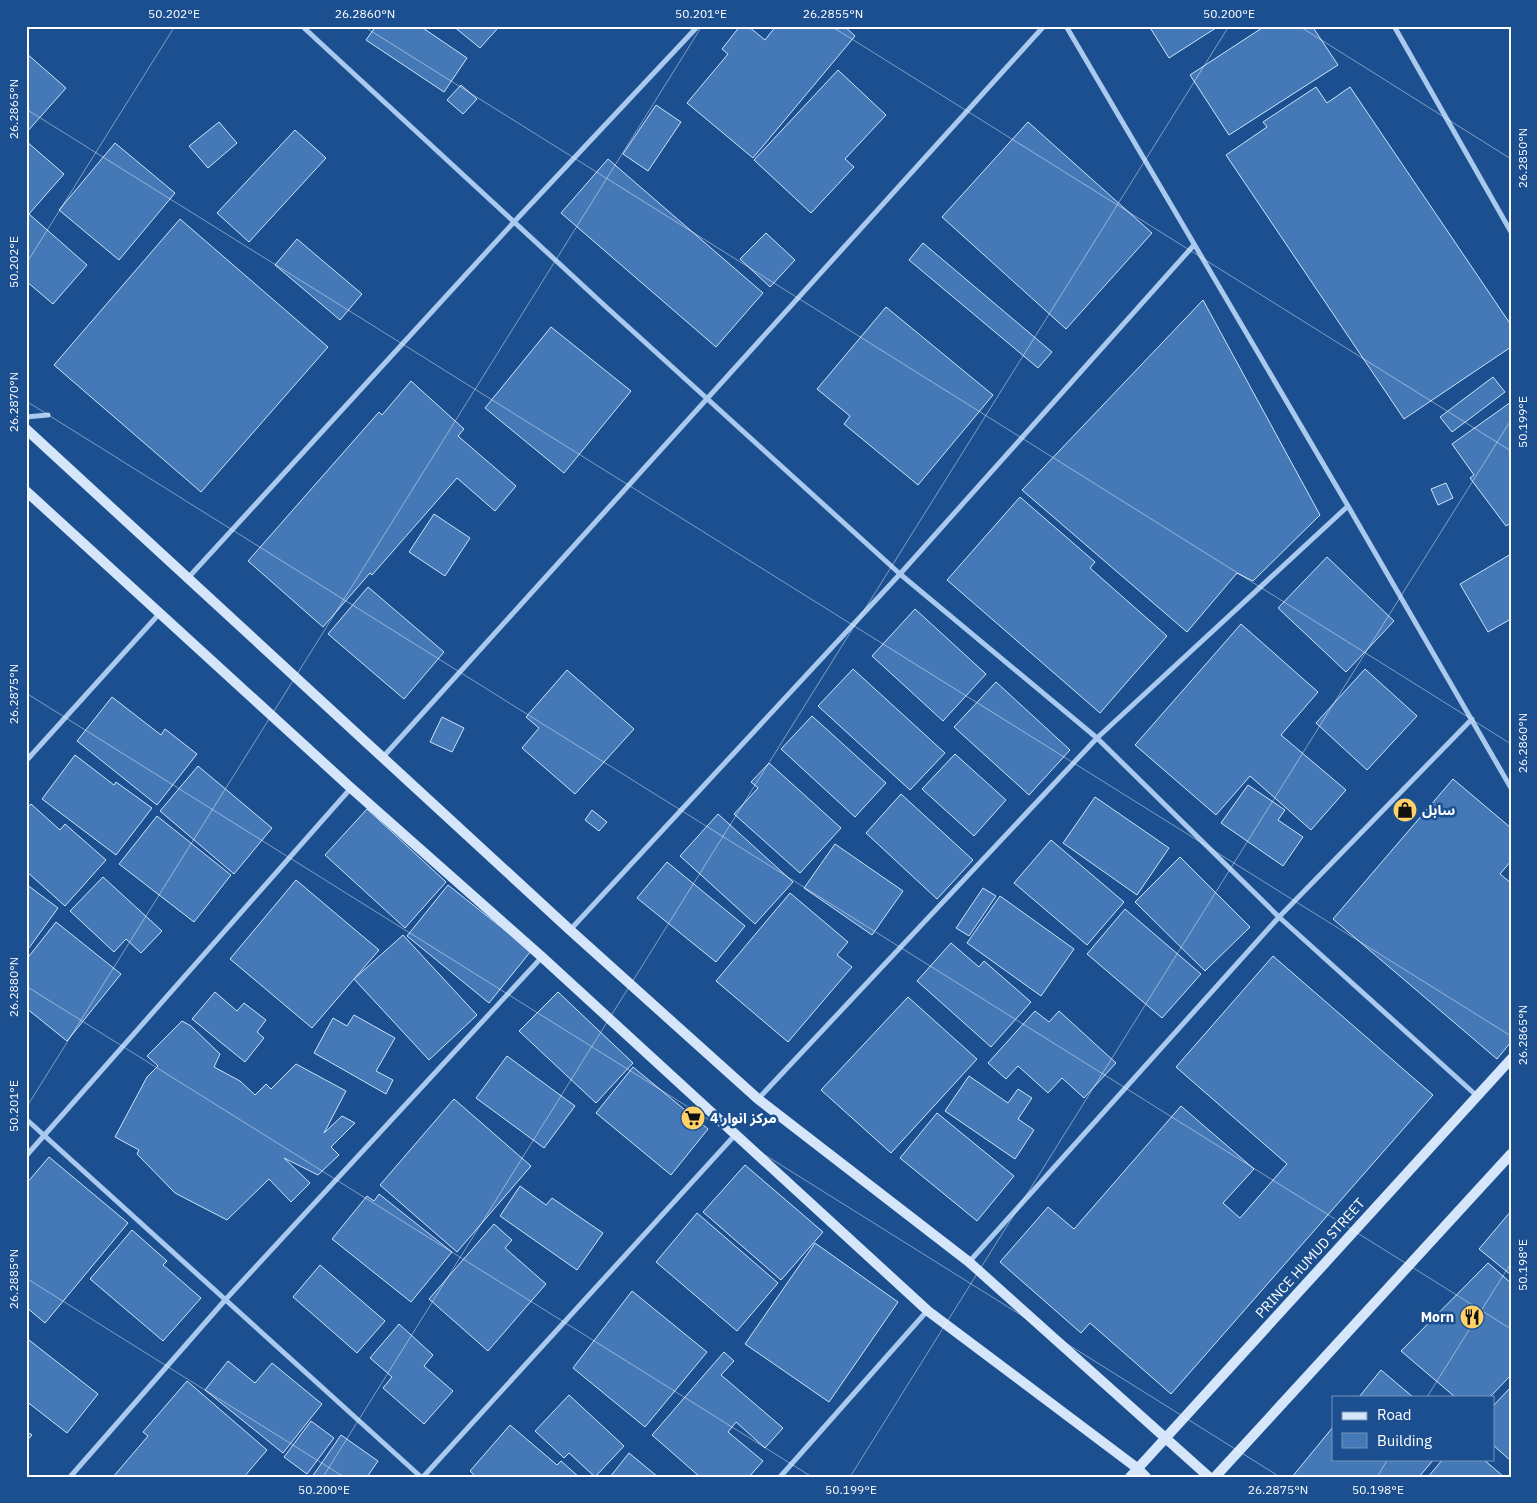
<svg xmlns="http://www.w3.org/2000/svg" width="1537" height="1503" font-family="'IBM Plex Sans','Noto Sans Arabic',sans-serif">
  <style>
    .building { fill: #4478b7; stroke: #cfe3fa }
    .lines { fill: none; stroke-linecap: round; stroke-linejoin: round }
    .street { stroke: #a9c9ee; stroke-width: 5 }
    .secondary { stroke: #d6e6fa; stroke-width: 10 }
    .ticks { fill: none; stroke: #fff; stroke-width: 1; stroke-opacity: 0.45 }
    .labels { text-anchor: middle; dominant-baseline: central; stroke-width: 5; stroke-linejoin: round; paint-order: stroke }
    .poi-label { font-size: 14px; font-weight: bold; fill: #fff; stroke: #1b4f8f; text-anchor: start }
    .street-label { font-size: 14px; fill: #fff; stroke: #1b4f8f }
    .neatline { fill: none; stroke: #fff; stroke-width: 2 }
    .ticks-label { font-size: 12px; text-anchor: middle; fill: #fff }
  </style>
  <rect width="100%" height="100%" fill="#1b4f8f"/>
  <!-- building -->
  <path class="building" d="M 376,26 L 420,26 L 467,58 L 444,92 L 366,40 Z
    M 453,26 L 494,26 L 497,29 L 480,48 Z
    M 740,26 L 748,26 L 765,40 L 776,26 L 844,26 L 855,36 L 753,158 L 687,103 L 728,54 L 722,49 Z
    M 1149,26 L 1219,26 L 1169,58 Z
    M 1265,26 L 1312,26 L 1338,65 L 1229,135 L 1190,75 Z
    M 26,53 L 66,88 L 26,133 Z
    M 838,70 L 886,115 L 845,159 L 854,167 L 811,213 L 754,160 Z
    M 461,85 L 477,99 L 463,114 L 447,100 Z
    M 1316,87 L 1327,103 L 1350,87 L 1511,325 L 1511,347 L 1404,419 L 1226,155 L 1267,127 L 1263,122 Z
    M 656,105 L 681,122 L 648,171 L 623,154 Z
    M 219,122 L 237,143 L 208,168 L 189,146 Z
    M 1028,122 L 1152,233 L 1066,329 L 942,217 Z
    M 295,130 L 326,158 L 249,242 L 217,213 Z
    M 26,141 L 64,174 L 29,214 L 87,265 L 53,304 L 26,281 Z
    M 115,143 L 175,193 L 119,260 L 59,210 Z
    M 608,159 L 763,293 L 716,347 L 561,213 Z
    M 180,219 L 328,347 L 201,492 L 54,365 Z
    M 766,233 L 795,260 L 770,287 L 740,259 Z
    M 297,239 L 362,294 L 340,320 L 275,265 Z
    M 923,243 L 1052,352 L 1038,368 L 909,260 Z
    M 1203,300 L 1320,515 L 1253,581 L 1237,573 L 1187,632 L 1022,490 Z
    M 886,307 L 993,395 L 918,485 L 844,424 L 850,416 L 817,389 Z
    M 551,327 L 631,391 L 564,473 L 485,408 Z
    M 1493,377 L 1505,392 L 1452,432 L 1440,417 Z
    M 411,381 L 464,429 L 458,436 L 516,486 L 495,511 L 457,478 L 372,575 L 370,573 L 323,627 L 248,561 L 379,412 L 382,415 Z
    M 1511,402 L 1511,523 L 1506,526 L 1470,478 L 1474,475 L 1452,444 Z
    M 1446,483 L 1453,498 L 1438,505 L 1431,489 Z
    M 1020,497 L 1095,562 L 1090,568 L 1167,636 L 1100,713 L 947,580 Z
    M 434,514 L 470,538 L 445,576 L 409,552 Z
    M 1511,554 L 1511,619 L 1488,632 L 1460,584 Z
    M 1327,557 L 1394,621 L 1346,672 L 1278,608 Z
    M 368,587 L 444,652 L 404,699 L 328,634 Z
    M 915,609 L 986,674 L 943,721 L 872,656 Z
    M 1241,624 L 1318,692 L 1281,735 L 1346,790 L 1311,830 L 1250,776 L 1216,815 L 1135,745 Z
    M 853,669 L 945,753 L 910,790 L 818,706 Z
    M 1365,669 L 1417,716 L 1367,770 L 1316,723 Z
    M 567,670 L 634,729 L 575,794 L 522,748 L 539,728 L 526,717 Z
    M 996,682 L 1070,750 L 1029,795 L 954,727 Z
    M 112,697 L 161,735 L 165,729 L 197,754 L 157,805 L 77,741 Z
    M 812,716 L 886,783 L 855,817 L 781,749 Z
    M 442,717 L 464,728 L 452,752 L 430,742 Z
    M 955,754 L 1006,800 L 974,836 L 922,789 Z
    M 75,755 L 114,785 L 116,782 L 152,808 L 116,855 L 42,799 Z
    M 769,763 L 841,828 L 800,873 L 734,814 L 758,788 L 751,782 Z
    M 198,766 L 272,828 L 234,874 L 160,811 Z
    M 1453,779 L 1511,828 L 1511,861 L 1500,874 L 1511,883 L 1511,1042 L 1497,1059 L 1333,919 Z
    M 1248,785 L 1285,810 L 1278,820 L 1303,837 L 1283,866 L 1221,823 Z
    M 901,794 L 973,860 L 937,899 L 866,833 Z
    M 1095,797 L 1169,848 L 1137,895 L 1063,843 Z
    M 31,804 L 60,830 L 65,824 L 106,860 L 65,906 L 26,871 L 26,809 Z
    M 367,809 L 446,882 L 405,928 L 325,855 Z
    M 592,810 L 607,822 L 599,831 L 585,820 Z
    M 718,814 L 793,882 L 755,924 L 680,856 Z
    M 157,816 L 231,875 L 194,922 L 119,864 Z
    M 1051,840 L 1124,902 L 1087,945 L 1014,883 Z
    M 835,844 L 903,891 L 872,935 L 804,888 Z
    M 1180,857 L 1250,927 L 1205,971 L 1135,902 Z
    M 667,862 L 745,926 L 716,962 L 637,898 Z
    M 103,877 L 162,931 L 141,953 L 126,939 L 114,952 L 70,911 Z
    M 296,880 L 379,950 L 312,1028 L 230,959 Z
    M 26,884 L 58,908 L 26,952 Z
    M 448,885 L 531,951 L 489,1003 L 407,936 Z
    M 983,888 L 996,896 L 969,936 L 956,928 Z
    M 790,893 L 848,942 L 837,955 L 852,967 L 788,1042 L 716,981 Z
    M 1000,896 L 1074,949 L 1041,996 L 967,943 Z
    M 1125,909 L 1201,974 L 1162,1018 L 1087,954 Z
    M 56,922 L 121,974 L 67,1041 L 26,1008 L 26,960 Z
    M 403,935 L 477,1015 L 429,1060 L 354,979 Z
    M 951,943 L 979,967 L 984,961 L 1031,1002 L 991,1047 L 917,981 Z
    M 1273,956 L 1433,1095 L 1171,1394 L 1090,1323 L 1081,1333 L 1000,1262 L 1048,1207 L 1074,1229 L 1181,1106 L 1254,1169 L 1223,1203 L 1240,1218 L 1287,1164 L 1176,1067 Z
    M 215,992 L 237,1011 L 244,1003 L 266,1020 L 257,1032 L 264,1038 L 245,1062 L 192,1019 Z
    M 558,992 L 633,1063 L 596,1103 L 519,1031 Z
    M 908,997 L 977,1059 L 891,1153 L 821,1090 Z
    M 1035,1011 L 1049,1022 L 1059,1011 L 1116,1063 L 1084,1098 L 1062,1078 L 1048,1093 L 1018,1066 L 1006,1079 L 988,1063 Z
    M 354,1015 L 395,1038 L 376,1071 L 393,1080 L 386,1094 L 314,1053 L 333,1018 L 347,1026 Z
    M 182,1021 L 191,1026 L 220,1054 L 214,1067 L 240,1081 L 255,1095 L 266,1084 L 271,1089 L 296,1064 L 346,1091 L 324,1133 L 342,1116 L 355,1123 L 331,1147 L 339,1155 L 318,1175 L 284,1158 L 310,1183 L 291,1202 L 269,1179 L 227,1220 L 175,1193 L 137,1154 L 139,1150 L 115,1137 L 147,1077 L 158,1066 L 147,1056 Z
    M 507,1056 L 575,1106 L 544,1148 L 476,1098 Z
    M 633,1067 L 708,1129 L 671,1175 L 596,1113 Z
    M 969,1076 L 1008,1103 L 1018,1089 L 1032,1098 L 1018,1119 L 1034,1130 L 1015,1159 L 945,1111 Z
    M 454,1099 L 531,1166 L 457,1252 L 380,1185 Z
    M 937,1113 L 1014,1176 L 977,1221 L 900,1158 Z
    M 49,1157 L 128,1223 L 45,1323 L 26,1307 L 26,1184 Z
    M 745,1165 L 823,1232 L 781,1280 L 703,1212 Z
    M 520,1186 L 546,1205 L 552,1198 L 603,1233 L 577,1270 L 500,1216 Z
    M 379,1194 L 452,1252 L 411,1302 L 332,1239 L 367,1196 L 374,1201 Z
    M 1511,1211 L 1511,1275 L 1479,1249 Z
    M 697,1213 L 778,1283 L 737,1331 L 656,1262 Z
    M 494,1224 L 512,1240 L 505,1248 L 546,1284 L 488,1351 L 429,1299 Z
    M 132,1230 L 167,1261 L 163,1265 L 201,1298 L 163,1341 L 90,1279 Z
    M 815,1243 L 898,1302 L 829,1402 L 745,1344 Z
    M 1488,1263 L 1511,1283 L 1511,1375 L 1490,1397 L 1455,1397 L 1401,1351 Z
    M 320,1265 L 385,1321 L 357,1353 L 293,1297 Z
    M 632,1291 L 707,1352 L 645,1427 L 573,1368 Z
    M 399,1324 L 433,1355 L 424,1366 L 453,1391 L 424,1424 L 383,1388 L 392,1377 L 370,1358 Z
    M 29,1340 L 98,1394 L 67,1433 L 26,1401 L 26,1344 Z
    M 724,1352 L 734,1361 L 721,1375 L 783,1428 L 765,1448 L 736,1422 L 728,1432 L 763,1461 L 749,1477 L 700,1477 L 652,1435 Z
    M 228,1361 L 255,1383 L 272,1363 L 322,1404 L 283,1453 L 205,1390 Z
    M 1381,1370 L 1413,1397 L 1359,1397 Z
    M 187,1381 L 267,1450 L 244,1477 L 113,1477 L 148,1436 L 143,1432 Z
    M 1511,1387 L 1511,1461 L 1493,1445 L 1493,1406 Z
    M 569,1395 L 624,1446 L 595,1477 L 569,1453 L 564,1458 L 535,1431 Z
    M 311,1421 L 334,1438 L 307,1474 L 284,1457 Z
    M 510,1425 L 557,1465 L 561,1461 L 579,1477 L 476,1477 L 470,1471 Z
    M 1333,1427 L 1333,1459 L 1434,1459 L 1419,1477 L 1292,1477 Z
    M 26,1431 L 32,1435 L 26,1442 Z
    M 341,1435 L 378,1461 L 367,1477 L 312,1477 Z
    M 629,1453 L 658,1477 L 610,1477 Z
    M 1443,1459 L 1483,1459 L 1504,1477 L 1428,1477 Z"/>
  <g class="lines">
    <!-- street -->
    <path class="street" d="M 302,26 L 604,305 L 900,574 L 1097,738 L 1279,917 L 1477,1096
      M 1066,26 L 1348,506 L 1511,788
      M 1394,26 L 1511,232
      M 26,417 L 48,415
      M 188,578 L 514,222 L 698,26
      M 383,757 L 1044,26
      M 26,761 L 159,614
      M 570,930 L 900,574 L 1194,245
      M 758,1099 L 1097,738 L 1348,506
      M 26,1119 L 421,1477
      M 26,1156 L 351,788
      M 969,1262 L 1279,917 L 1472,719
      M 70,1477 L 226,1299 L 542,957
      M 423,1477 L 735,1135
      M 780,1477 L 927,1311"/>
    <!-- secondary -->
    <path class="secondary" d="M 26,429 L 570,930 L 758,1099 L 969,1262 L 1209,1477
      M 26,491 L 351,788 L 542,957 L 928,1311 L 1137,1468 L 1146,1477
      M 1130,1477 L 1511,1059
      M 1215,1477 L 1511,1154"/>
  </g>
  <!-- ticks -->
  <path class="ticks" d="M 363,26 L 1511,744M 831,26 L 1511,451M 1299,26 L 1511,159M 26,109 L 1511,1036M 26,264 L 175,26M 26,401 L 1511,1329M 26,693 L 1280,1477M 26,986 L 812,1477M 26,1108 L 702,26M 26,1278 L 344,1477M 1427,1397 L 1511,1263M 323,1477 L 1229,26M 850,1477 L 1511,420M 1377,1477 L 1388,1459"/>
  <!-- icons -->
  <defs>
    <symbol id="shop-disc" viewBox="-11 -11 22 22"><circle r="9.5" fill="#ffd166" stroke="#1b4f8f"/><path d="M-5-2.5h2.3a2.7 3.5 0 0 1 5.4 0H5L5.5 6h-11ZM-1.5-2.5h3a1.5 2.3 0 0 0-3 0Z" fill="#111"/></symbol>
    <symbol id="supermarket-disc" viewBox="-11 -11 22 22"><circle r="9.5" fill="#ffd166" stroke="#1b4f8f"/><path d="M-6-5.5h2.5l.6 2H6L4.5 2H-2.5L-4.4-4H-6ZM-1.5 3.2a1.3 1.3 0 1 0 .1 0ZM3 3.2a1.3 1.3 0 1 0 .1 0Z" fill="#111"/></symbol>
    <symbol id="restaurant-disc" viewBox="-11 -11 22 22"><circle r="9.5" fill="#ffd166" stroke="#1b4f8f"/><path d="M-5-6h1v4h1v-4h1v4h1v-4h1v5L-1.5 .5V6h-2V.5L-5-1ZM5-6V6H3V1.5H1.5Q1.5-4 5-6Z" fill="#111"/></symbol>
  </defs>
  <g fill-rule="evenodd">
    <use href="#shop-disc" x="1391" y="796" width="28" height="28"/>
    <use href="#supermarket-disc" x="679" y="1104" width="28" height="28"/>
    <use href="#restaurant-disc" x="1458" y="1303" width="28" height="28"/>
  </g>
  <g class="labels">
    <!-- poi labels -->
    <g class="poi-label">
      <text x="1422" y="810">سابل</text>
      <text x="710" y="1118">مركز انوار 4</text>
      <text x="1454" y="1317" text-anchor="end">Morn</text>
    </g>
    <!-- street labels -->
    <g class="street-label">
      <text transform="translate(1310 1258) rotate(-48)">PRINCE HUMUD STREET</text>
    </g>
  </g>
  <!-- border -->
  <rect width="1537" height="1503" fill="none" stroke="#1b4f8f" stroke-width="55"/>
  <!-- legend -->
  <rect x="1332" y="1396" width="162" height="65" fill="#1b4f8f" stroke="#7695bc"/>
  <rect x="1342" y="1412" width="25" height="8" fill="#d6e6fa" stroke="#7695bc"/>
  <text x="1377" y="1420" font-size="15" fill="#ffffff">Road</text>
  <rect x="1342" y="1433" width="25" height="15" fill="#4478b7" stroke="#7695bc"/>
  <text x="1377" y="1446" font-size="15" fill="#ffffff">Building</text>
  <rect x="28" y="28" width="1482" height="1448" class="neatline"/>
  <g class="ticks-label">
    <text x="174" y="18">50.202°E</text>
    <text x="365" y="18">26.2860°N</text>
    <text x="701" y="18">50.201°E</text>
    <text x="833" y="18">26.2855°N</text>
    <text x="1229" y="18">50.200°E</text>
    <text transform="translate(14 109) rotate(-90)" y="4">26.2865°N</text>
    <text transform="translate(1523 158) rotate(-90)" y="4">26.2850°N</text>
    <text transform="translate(14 262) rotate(-90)" y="4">50.202°E</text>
    <text transform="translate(14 402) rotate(-90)" y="4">26.2870°N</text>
    <text transform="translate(1523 422) rotate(-90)" y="4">50.199°E</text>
    <text transform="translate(14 694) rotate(-90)" y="4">26.2875°N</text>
    <text transform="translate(1523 743) rotate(-90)" y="4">26.2860°N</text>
    <text transform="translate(14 987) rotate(-90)" y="4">26.2880°N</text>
    <text transform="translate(1523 1035) rotate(-90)" y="4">26.2865°N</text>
    <text transform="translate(14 1106) rotate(-90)" y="4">50.201°E</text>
    <text transform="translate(1523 1265) rotate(-90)" y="4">50.198°E</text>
    <text transform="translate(14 1279) rotate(-90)" y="4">26.2885°N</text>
    <text x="324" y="1494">50.200°E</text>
    <text x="851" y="1494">50.199°E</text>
    <text x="1278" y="1494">26.2875°N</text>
    <text x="1378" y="1494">50.198°E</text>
  </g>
</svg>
